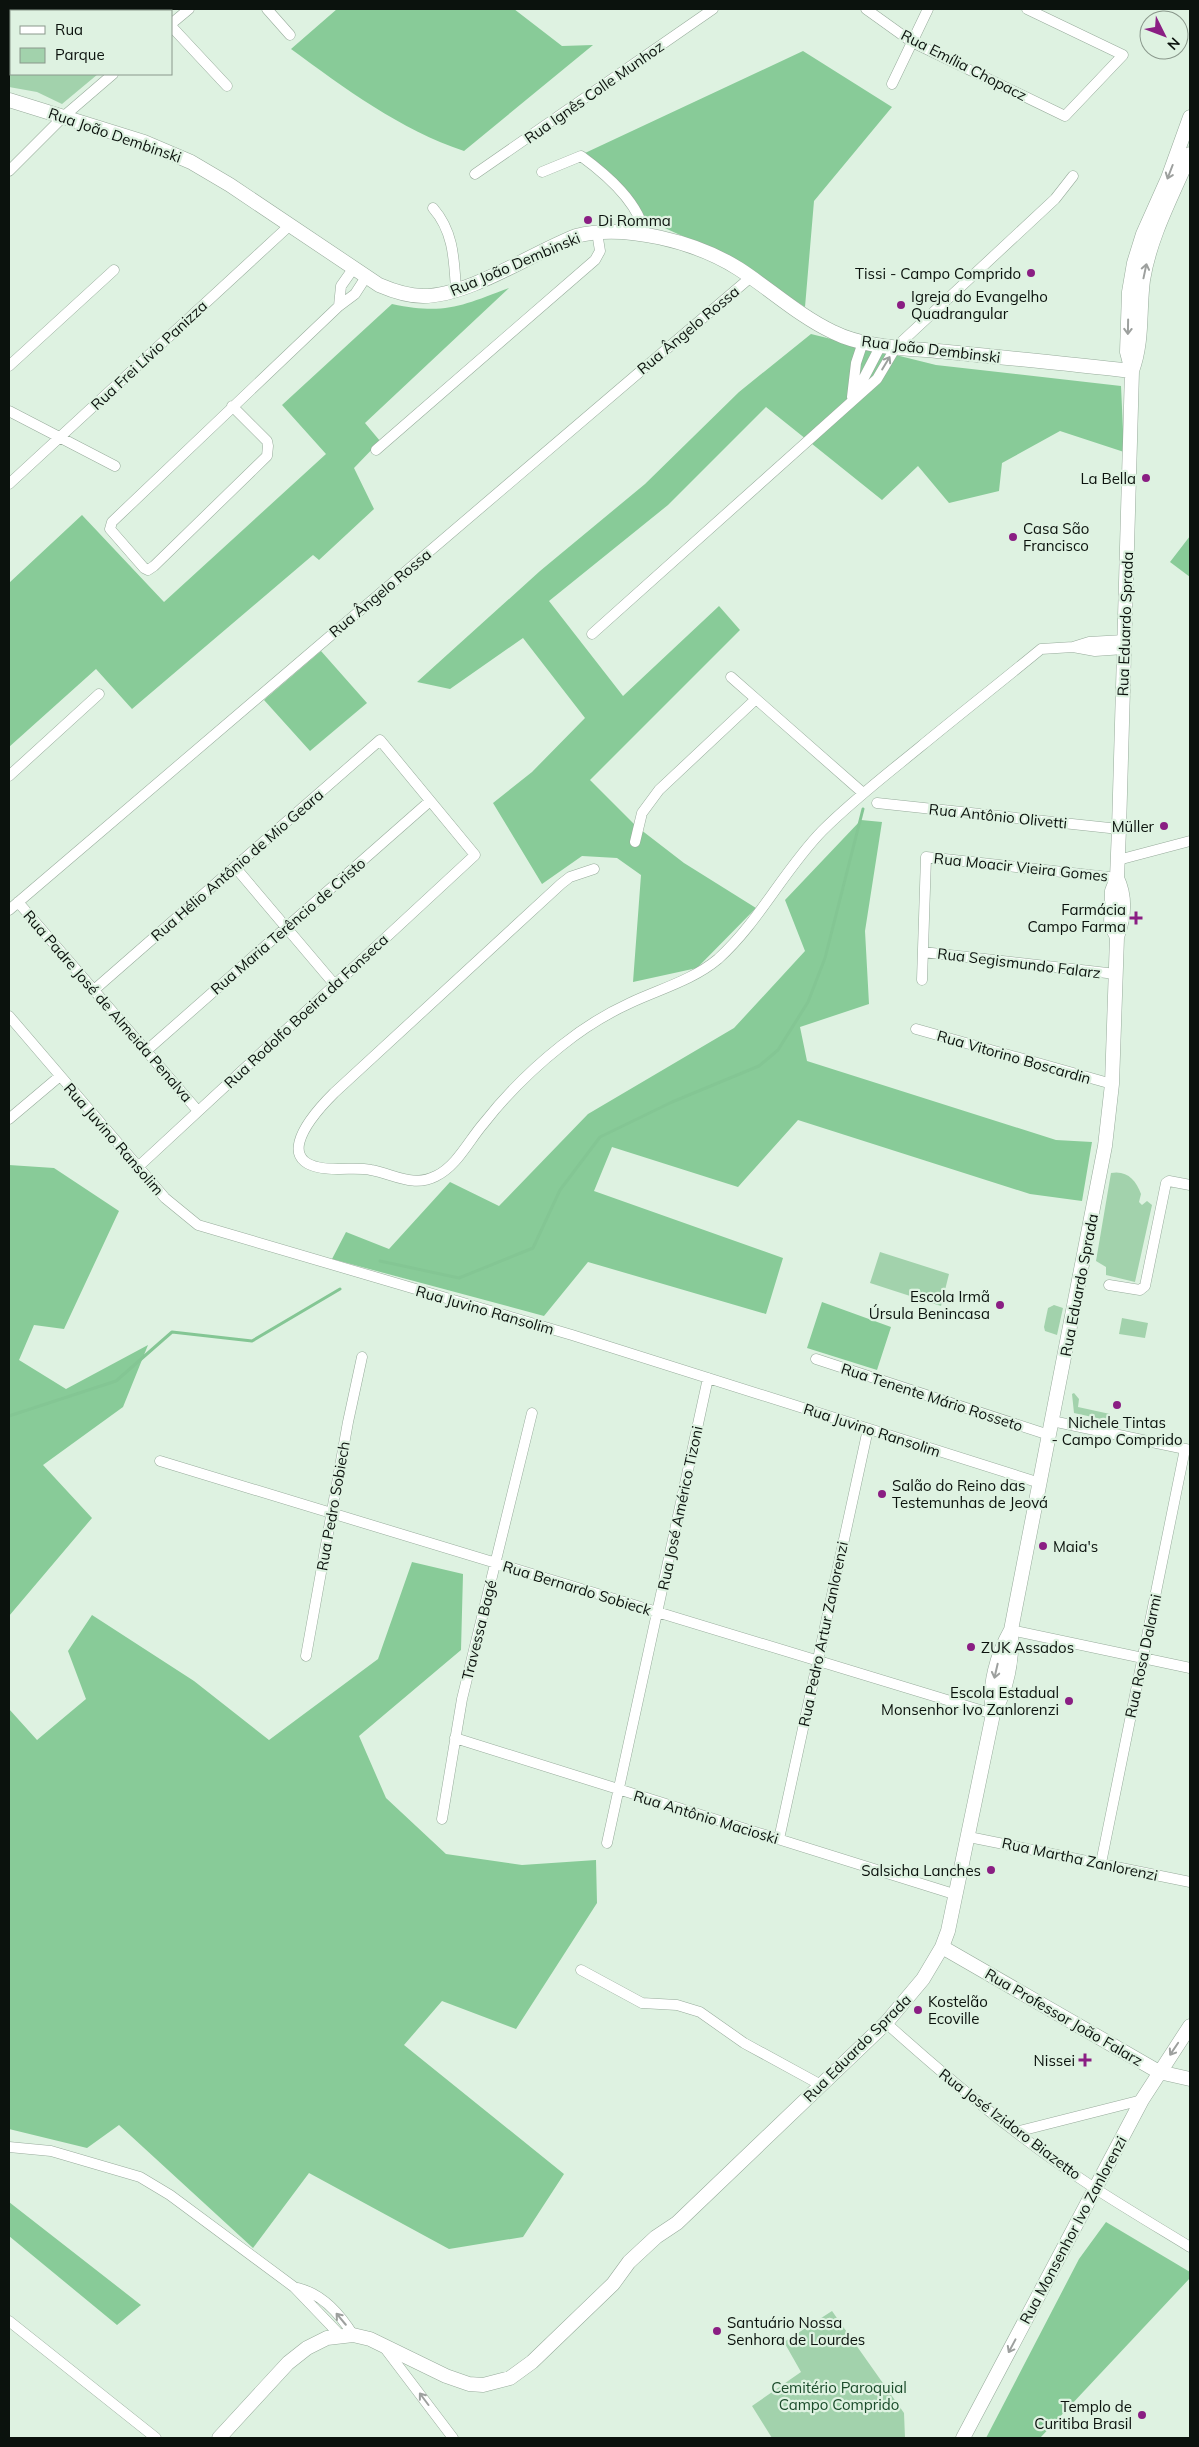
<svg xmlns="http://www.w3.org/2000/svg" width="1199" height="2447" font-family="Mulish,sans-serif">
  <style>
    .green { fill: #a2d2ac }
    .forest { fill: #88cb98 }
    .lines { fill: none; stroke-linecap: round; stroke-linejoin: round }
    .stream { stroke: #84c694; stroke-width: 3 }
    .minor-casing { stroke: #97ab9b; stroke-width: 11 }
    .major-casing { stroke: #97ab9b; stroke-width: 15 }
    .minor { stroke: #fff; stroke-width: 10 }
    .major { stroke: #fff; stroke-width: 14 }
    .oneway { stroke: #9da09e }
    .poi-dot { fill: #8a1e83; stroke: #def2e1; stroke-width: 2 }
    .labels { text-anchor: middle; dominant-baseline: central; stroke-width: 4.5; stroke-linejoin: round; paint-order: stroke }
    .street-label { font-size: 15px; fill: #0b120d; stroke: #def2e1 }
    .poi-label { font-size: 15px; fill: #0b120d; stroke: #def2e1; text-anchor: end }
    .park-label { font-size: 15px; fill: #1a4b2a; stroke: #def2e1 }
  </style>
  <rect width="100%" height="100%" fill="#def2e1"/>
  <!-- green -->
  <path class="green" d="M 9,9 L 174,9 L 171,11 L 11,11 L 11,74 L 98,74 L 62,104 L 37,92 L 9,87 Z
    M 1111,1173 C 1127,1170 1136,1180 1141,1194 L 1139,1202 L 1142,1205 L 1147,1201 L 1152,1205 L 1135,1282 L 1106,1275 L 1106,1267 L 1096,1261 Z
    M 880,1252 L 949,1274 L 941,1306 L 870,1283 Z
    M 1054,1305 L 1063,1308 L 1057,1335 L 1045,1331 L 1044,1327 L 1048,1308 Z
    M 1122,1318 L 1148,1323 L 1145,1338 L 1119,1334 Z
    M 1074,1393 L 1079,1399 L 1078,1407 L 1110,1414 L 1109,1418 L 1106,1417 L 1106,1420 L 1074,1413 L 1072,1394 Z
    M 832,2311 L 904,2413 L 905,2438 L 772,2438 L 752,2406 L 801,2372 L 784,2342 Z"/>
  <!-- forest -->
  <path class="forest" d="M 337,9 L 514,9 L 562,46 L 593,45 L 464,151 C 401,130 344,88 291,49 Z
    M 803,51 L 892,107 L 814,201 L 805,307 L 724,255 L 645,219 L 606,172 L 585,153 Z
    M 509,288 L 365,423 L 380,441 L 354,468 L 374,509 L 319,560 L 313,555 L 132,709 L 96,669 L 9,747 L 9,583 L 82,515 L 164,602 L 326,454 L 282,405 L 392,304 C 445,315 461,306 509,288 Z
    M 811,334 L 936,365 L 1121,386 L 1124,452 L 1060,431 L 1002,463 L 999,491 L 949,503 L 918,466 L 882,500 L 766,407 L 668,505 L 549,601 L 623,696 L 719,606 L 740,630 L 590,780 L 636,826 L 684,863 L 756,908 L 697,968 L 633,982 L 641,875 L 617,858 L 582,856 L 542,884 L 493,803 L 532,772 L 585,718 L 523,638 L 450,689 L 417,682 L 540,571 L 645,484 L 739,392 Z
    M 1190,536 L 1190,577 L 1170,562 Z
    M 321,651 L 367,703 L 310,751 L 264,700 Z
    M 861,820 L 882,822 L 865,931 L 869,1004 L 800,1027 L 807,1061 L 1056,1140 L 1092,1142 L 1082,1201 L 1030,1194 L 798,1120 L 738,1187 L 612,1147 L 594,1191 L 783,1258 L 766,1314 L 588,1262 L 544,1316 L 332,1259 L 346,1232 L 389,1249 L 450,1182 L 499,1206 L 588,1114 L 734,1028 L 805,951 L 785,900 Z
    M 9,1165 L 54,1168 L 119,1211 L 64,1329 L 34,1325 L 19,1360 L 66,1389 L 148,1345 L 123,1407 L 43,1465 L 92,1518 L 9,1616 Z
    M 822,1302 L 891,1327 L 877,1370 L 807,1348 Z
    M 412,1562 L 463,1574 L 461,1650 L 359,1736 L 386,1798 L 446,1854 L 522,1865 L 596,1860 L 597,1903 L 516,2029 L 442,2001 L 404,2045 L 564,2174 L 523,2237 L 449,2249 L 309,2173 L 253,2248 L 119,2125 L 87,2148 L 9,2129 L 9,1709 L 37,1740 L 86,1699 L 68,1651 L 92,1615 L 194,1681 L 269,1740 L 378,1659 Z
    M 9,2202 L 141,2305 L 117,2325 L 9,2236 Z
    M 1106,2222 L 1190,2272 L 1190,2278 L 1040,2438 L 986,2438 L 1079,2259 Z"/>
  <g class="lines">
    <!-- stream -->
    <path class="stream" d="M 380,1261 L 459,1278 L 533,1248 L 560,1190 L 600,1137 L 672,1102 L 759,1066 L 778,1050 L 808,1002 L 825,958 L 863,809
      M 9,1416 L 116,1381 L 172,1332 L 252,1341 L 340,1289"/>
    <defs>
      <path id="minor" d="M 267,9 L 290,35
        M 866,9 L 912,42 L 1065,116 L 1123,55 L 1027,9
        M 171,24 L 189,9
        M 171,26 L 227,86
        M 892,84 L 928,9
        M 9,171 L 63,117 L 113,74
        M 542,172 L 581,156 C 607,175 640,203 645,236
        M 475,174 L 713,9
        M 433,208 C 454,232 454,260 456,290
        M 339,306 L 341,286 L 353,269
        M 9,366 L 114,270
        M 855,395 L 881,345
        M 852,397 L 856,363 L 863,342
        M 232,406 L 267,441 L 268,446 L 267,456 L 154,566 L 148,570 L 144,568 L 110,529 L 112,522 L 339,306 L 355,294 L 366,277
        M 9,411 L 115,466
        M 376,450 L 595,260 L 600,251 L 597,232
        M 9,484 L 289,226
        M 592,634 L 877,379 L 896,347 L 1055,199 L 1073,176
        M 1073,647 L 1089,642 L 1124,640
        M 731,677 L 863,793
        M 9,776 L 99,694
        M 877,803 L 1119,829
        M 635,842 L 642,813 L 659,790 L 756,699
        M 1118,860 L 1190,841
        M 235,867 L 335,985
        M 594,869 L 570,877 L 561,884 L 334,1093 C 306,1121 268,1170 340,1169 C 351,1169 361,1168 371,1170 C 394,1174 413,1188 436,1176 C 457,1166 469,1140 484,1123 C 506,1095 532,1069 561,1046 C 582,1029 606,1014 630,1003 C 660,989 693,980 718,959 C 759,922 784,870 822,831 C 853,800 887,774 920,747 C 960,714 1001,682 1041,649 L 1073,647 L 1095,651 L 1124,649
        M 18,902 L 198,1111
        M 9,910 L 751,277
        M 923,952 L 1116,974
        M 922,980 L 926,857 L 1117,878
        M 94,990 L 380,740 L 475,855 L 138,1167
        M 9,1016 L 165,1198 L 198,1225 L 572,1335 L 1040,1483
        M 916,1029 L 1112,1084
        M 146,1051 L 430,801
        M 9,1119 L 60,1076
        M 1109,1285 L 1140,1290 L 1145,1286 L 1166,1183 L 1169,1181 L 1190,1185
        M 816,1359 L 1049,1435
        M 1052,1421 L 1190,1450
        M 160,1461 L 993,1714
        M 1011,1630 L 1190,1668
        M 306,1656 L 348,1422 L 362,1357
        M 455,1738 L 957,1895
        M 442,1819 L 462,1699 L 532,1413
        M 969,1837 L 1190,1882
        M 779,1839 L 868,1429
        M 607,1843 L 708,1378
        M 1101,1863 L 1185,1449
        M 581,1970 L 642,2003 L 677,2005 L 700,2012 L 744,2043 L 821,2085
        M 886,2023 C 953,2083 1021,2140 1096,2189 C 1127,2209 1159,2228 1190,2247
        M 1016,2132 L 1142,2100
        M 9,2147 L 51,2151 L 140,2177 L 170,2195 L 294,2287 L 340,2335
        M 298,2288 C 322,2294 340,2314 353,2335
        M 9,2321 L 156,2438
        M 384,2347 L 453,2438"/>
      <path id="major" d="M 9,100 L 144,142 L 191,162 L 230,185 L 379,285 C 393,291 408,296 423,296 C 469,296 532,253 576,236 C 624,223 697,242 739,269 C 770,289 799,316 833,332 C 867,349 910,348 948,352 C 1009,358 1070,364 1132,371
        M 1132,371 C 1143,341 1139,312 1143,280 C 1150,236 1173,194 1190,154
        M 1117,937 L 1111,925 L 1112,891 L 1117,878 L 1119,829 L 1132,371 L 1127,352 L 1129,292 L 1134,263 L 1143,234 L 1168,178 L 1190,117
        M 993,1714 C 988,1686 997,1655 1011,1630
        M 942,1947 L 1159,2072 L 1190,2079
        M 219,2438 L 288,2363 L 307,2348 L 327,2338 L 353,2335 L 370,2339 L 446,2376 L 469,2384 L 483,2385 L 510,2378 L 532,2362 L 613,2284 L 629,2262 L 656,2237 L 677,2223 L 886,2023 L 923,1979 L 942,1947 L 948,1931 L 993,1714 C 1007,1690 1013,1658 1011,1630 L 1105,1146 L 1112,1084 L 1117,937 C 1124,918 1126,897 1117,878
        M 963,2438 L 1142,2100 L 1190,2026"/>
    </defs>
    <!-- minor casing -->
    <use href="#minor" class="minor-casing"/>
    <!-- major casing -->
    <use href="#major" class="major-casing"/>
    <!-- minor -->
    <use href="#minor" class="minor"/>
    <!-- major -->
    <use href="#major" class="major"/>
  </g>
  <!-- one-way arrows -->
  <defs><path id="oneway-shaft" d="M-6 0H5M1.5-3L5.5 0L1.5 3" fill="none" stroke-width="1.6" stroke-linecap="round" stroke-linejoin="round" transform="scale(1.25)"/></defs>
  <g class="oneway">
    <use href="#oneway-shaft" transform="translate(1170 172) rotate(111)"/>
    <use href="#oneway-shaft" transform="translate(1145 271) rotate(-78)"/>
    <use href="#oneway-shaft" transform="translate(1128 327) rotate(91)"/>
    <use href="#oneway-shaft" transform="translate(886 363) rotate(-59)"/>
    <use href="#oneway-shaft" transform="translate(996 1671) rotate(103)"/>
    <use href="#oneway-shaft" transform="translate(1174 2049) rotate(124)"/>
    <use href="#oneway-shaft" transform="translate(341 2319) rotate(-130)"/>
    <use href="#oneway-shaft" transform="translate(1012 2346) rotate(118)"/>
    <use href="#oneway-shaft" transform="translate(424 2399) rotate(-127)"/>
  </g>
  <!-- markers -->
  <g class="poi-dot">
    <circle cx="588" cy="220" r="5"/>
    <circle cx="1031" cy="273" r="5"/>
    <circle cx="901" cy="305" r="5"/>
    <circle cx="1146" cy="478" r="5"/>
    <circle cx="1013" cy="537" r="5"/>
    <circle cx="1164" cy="826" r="5"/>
    <path d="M1133.5 910.5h5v5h5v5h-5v5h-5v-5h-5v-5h5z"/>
    <circle cx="1000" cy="1305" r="5"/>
    <circle cx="1117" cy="1405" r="5"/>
    <circle cx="882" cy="1494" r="5"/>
    <circle cx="1043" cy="1546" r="5"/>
    <circle cx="971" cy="1647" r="5"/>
    <circle cx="1069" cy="1701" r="5"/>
    <circle cx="991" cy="1870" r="5"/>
    <circle cx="918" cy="2010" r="5"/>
    <path d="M1082.5 2052.5h5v5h5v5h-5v5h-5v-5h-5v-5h5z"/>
    <circle cx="717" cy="2331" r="5"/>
    <circle cx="1142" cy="2415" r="5"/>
  </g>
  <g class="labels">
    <!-- street labels -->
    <g class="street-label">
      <text transform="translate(964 65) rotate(27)">Rua Emília Chopacz</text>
      <text transform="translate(594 92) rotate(-35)">Rua Ignês Colle Munhoz</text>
      <text transform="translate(115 135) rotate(19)">Rua João Dembinski</text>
      <text transform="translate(515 264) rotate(-23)">Rua João Dembinski</text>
      <text transform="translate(688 330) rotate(-40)">Rua Ângelo Rossa</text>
      <text transform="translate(931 349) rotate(7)">Rua João Dembinski</text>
      <text transform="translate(149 355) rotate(-43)">Rua Frei Lívio Panizza</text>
      <text transform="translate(380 593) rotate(-40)">Rua Ângelo Rossa</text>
      <text transform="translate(1125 624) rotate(-88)">Rua Eduardo Sprada</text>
      <text transform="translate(998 816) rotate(6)">Rua Antônio Olivetti</text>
      <text transform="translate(237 865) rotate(-41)">Rua Hélio Antônio de Mio Geara</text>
      <text transform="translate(1021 867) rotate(6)">Rua Moacir Vieira Gomes</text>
      <text transform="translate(288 926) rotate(-41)">Rua Maria Terêncio de Cristo</text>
      <text transform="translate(1019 963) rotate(7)">Rua Segismundo Falarz</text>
      <text transform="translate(108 1006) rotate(49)">Rua Padre José de Almeida Penalva</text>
      <text transform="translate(306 1011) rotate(-43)">Rua Rodolfo Boeira da Fonseca</text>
      <text transform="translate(1014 1057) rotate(16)">Rua Vitorino Boscardin</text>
      <text transform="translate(114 1139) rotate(49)">Rua Juvino Ransolim</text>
      <text transform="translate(1079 1285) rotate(-79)">Rua Eduardo Sprada</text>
      <text transform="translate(485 1310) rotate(16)">Rua Juvino Ransolim</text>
      <text transform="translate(932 1397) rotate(18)">Rua Tenente Mário Rosseto</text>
      <text transform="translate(872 1430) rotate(18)">Rua Juvino Ransolim</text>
      <text transform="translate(333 1506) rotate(-80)">Rua Pedro Sobiech</text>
      <text transform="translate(680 1508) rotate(-78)">Rua José Américo Tizoni</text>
      <text transform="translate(577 1588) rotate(17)">Rua Bernardo Sobieck</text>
      <text transform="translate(479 1630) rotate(-76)">Travessa Bagé</text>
      <text transform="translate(823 1634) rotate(-78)">Rua Pedro Artur Zanlorenzi</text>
      <text transform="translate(1143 1656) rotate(-78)">Rua Rosa Dalarmi</text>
      <text transform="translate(706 1817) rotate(17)">Rua Antônio Macioski</text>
      <text transform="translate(1080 1859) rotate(12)">Rua Martha Zanlorenzi</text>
      <text transform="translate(1064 2017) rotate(30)">Rua Professor João Falarz</text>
      <text transform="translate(857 2048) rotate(-45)">Rua Eduardo Sprada</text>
      <text transform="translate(1010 2124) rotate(37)">Rua José Izidoro Biazetto</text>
      <text transform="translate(1073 2230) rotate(-62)">Rua Monsenhor Ivo Zanlorenzi</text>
    </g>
    <!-- poi labels -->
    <g class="poi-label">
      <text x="598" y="220" text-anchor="start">Di Romma</text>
      <text x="1021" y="273">Tissi - Campo Comprido</text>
      <text x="911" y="296" text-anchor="start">Igreja do Evangelho<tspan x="911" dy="17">Quadrangular</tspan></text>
      <text x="1136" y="478">La Bella</text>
      <text x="1023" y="528" text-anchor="start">Casa São<tspan x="1023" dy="17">Francisco</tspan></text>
      <text x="1154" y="826">Müller</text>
      <text x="1126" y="909">Farmácia<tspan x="1126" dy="17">Campo Farma</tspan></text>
      <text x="990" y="1296">Escola Irmã<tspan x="990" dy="17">Úrsula Benincasa</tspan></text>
      <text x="1117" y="1422" text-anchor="middle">Nichele Tintas<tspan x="1117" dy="17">- Campo Comprido</tspan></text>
      <text x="892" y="1485" text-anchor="start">Salão do Reino das<tspan x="892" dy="17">Testemunhas de Jeová</tspan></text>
      <text x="1053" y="1546" text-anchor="start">Maia's</text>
      <text x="981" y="1647" text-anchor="start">ZUK Assados</text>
      <text x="1059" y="1692">Escola Estadual<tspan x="1059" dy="17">Monsenhor Ivo Zanlorenzi</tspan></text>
      <text x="981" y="1870">Salsicha Lanches</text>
      <text x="928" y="2001" text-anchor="start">Kostelão<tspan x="928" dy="17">Ecoville</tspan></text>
      <text x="1075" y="2060">Nissei</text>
      <text x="727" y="2322" text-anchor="start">Santuário Nossa<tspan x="727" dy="17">Senhora de Lourdes</tspan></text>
      <text x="1132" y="2406">Templo de<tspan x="1132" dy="17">Curitiba Brasil</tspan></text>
    </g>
    <!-- park labels -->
    <g class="park-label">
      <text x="839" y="2387">Cemitério Paroquial<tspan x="839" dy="17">Campo Comprido</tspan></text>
    </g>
  </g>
  <!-- border -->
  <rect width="1199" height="2447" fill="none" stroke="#0b120d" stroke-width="20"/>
  <!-- legend -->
  <rect x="10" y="10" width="162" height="65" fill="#def2e1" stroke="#8a988c"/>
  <rect x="20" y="26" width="25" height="8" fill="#ffffff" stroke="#8a988c"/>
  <text x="55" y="35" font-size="15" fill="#0b120d">Rua</text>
  <rect x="20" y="48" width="25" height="15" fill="#a2d2ac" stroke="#8a988c"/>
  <text x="55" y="60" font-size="15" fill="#0b120d">Parque</text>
  <!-- north arrow -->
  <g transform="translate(1164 35) rotate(132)"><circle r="24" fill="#def2e1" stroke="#8a988c"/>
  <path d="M0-4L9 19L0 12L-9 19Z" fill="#8a1e83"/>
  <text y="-8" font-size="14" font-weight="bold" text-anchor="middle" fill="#0b120d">N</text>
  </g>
</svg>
